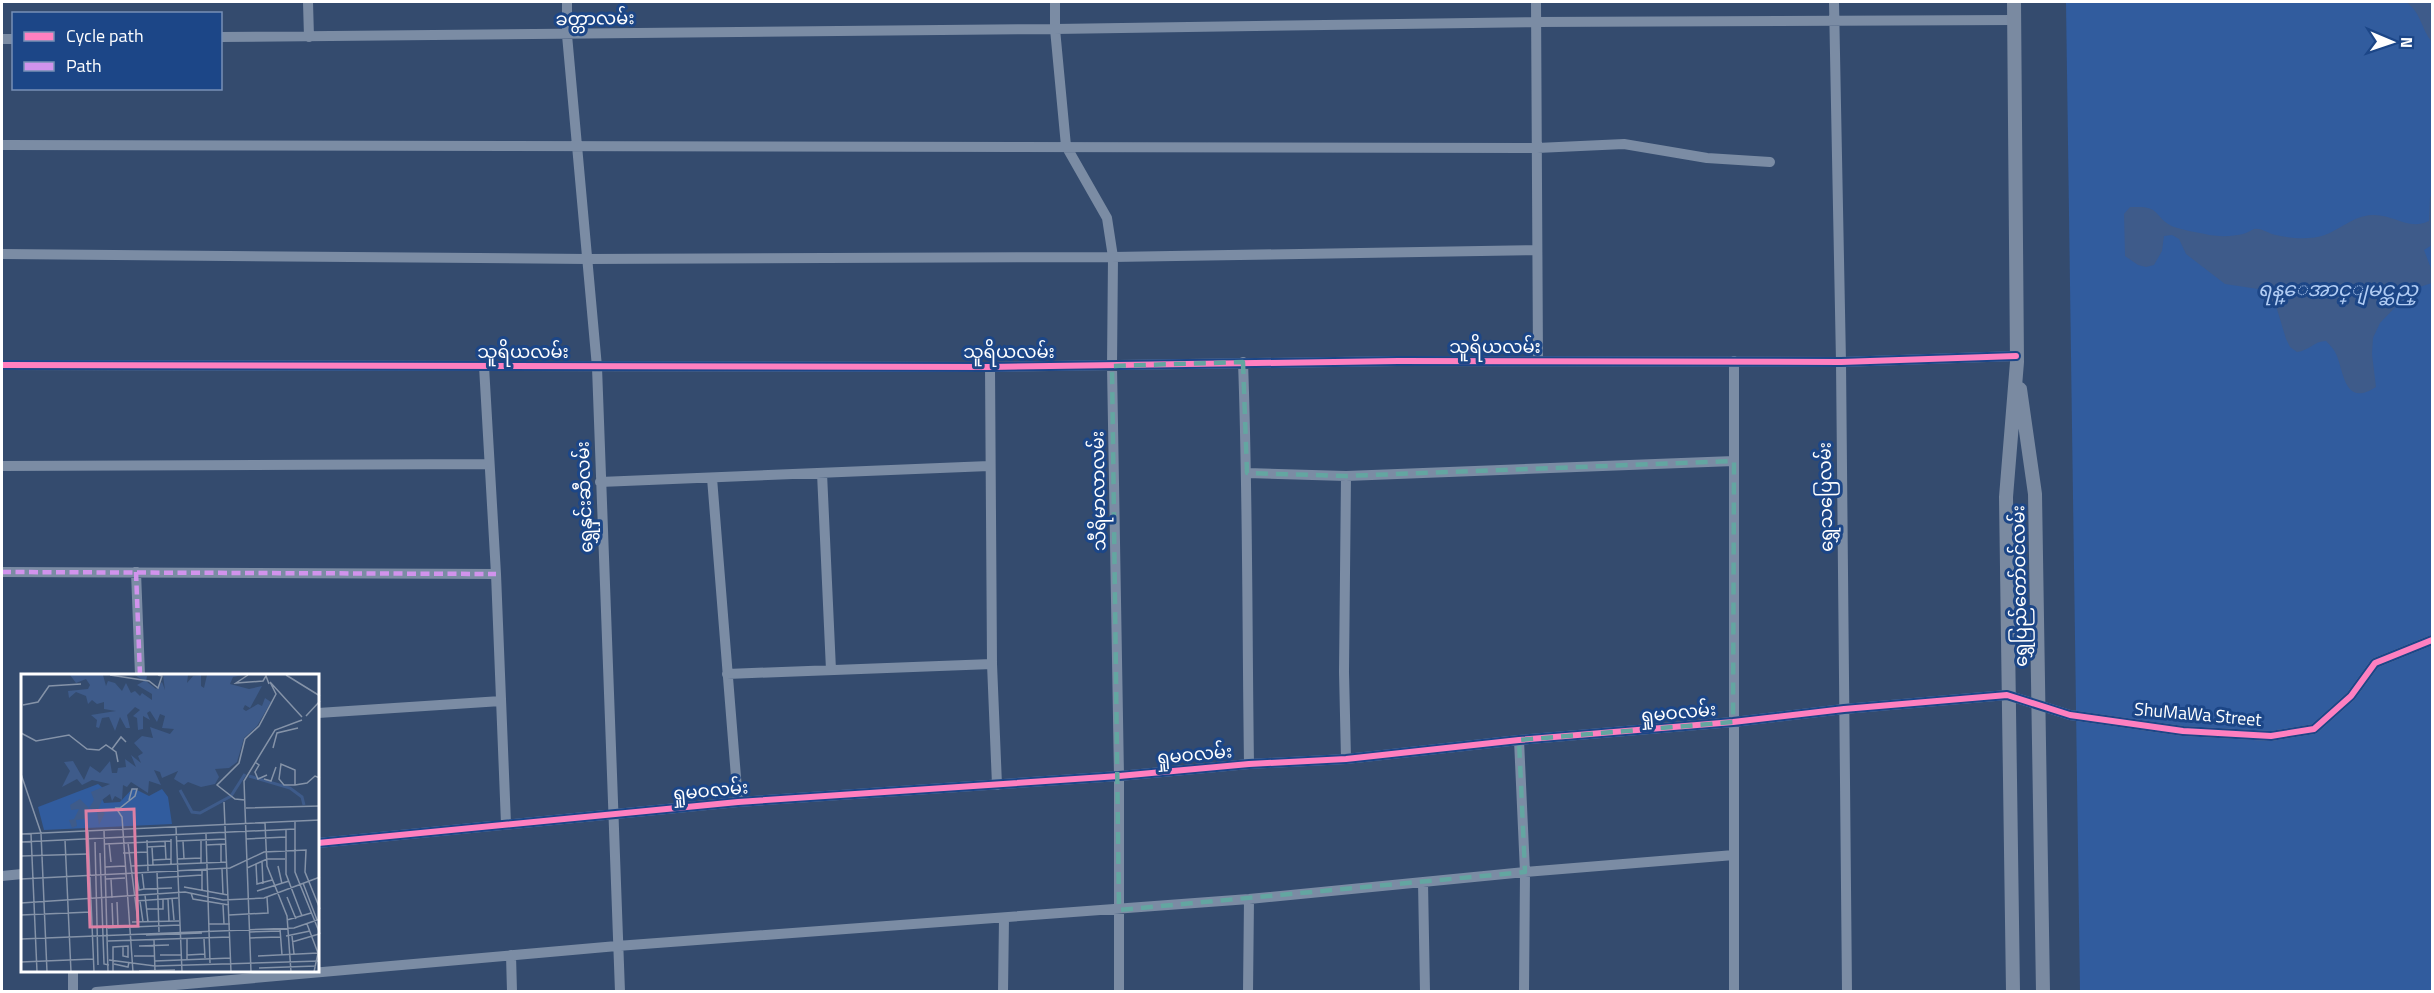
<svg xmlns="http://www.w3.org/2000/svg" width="2434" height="993" font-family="'Titillium Web','Noto Sans Myanmar',sans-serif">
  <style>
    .green { fill: #315c9e }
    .water { fill: #3e5b8a }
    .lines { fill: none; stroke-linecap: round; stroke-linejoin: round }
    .minor { stroke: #7b8ca4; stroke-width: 10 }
    .major { stroke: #7a8aa1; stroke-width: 14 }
    .quiet { stroke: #d193ec; stroke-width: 4.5; stroke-dasharray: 9 4.5; stroke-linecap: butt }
    .cycleway-casing { stroke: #1c4687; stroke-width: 10 }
    .cycleway { stroke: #ff80c0; stroke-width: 6 }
    .marked { fill: none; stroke: #63a6a1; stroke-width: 4.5; stroke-dasharray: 12 8; stroke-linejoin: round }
    .labels { text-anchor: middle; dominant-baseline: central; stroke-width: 6; stroke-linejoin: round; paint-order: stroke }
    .street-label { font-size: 18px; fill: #fff; stroke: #1c4687 }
    .water-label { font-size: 20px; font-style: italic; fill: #b1ccf3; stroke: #1c4687 }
    .inset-river { fill: none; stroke: #3e5b8a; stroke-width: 3 }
    .inset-road { fill: none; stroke: #8593a8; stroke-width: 1.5 }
    .view { fill: #dd80a5; fill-opacity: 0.15; stroke: #dd80a5; stroke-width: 3 }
    .inset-edge { fill: none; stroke: #fff; stroke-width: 3 }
  </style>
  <rect width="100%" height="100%" fill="#344b6e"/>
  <!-- green -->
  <path class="green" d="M 2066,2 L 2432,2 L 2432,991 L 2080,991 Z"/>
  <!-- water -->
  <path class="water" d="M 2406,2 L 2432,2 L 2432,42 C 2421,29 2421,12 2406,2 Z
    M 2432,195 L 2432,245 L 2424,250 L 2432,271 L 2432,283 L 2413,289 L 2380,323 L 2373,338 L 2372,354 L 2376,387 C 2342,409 2344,367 2335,352 C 2333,348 2329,344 2326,341 C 2314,341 2309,351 2297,352 L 2290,347 L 2286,339 L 2276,306 L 2258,289 L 2225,284 L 2186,254 L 2179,239 L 2172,235 L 2164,236 L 2162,251 L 2154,265 L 2146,267 L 2138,265 L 2125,256 L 2124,214 L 2130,207 C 2137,207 2147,206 2153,210 C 2160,215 2163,223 2174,227 C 2183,230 2195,232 2205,234 C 2217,237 2234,237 2246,233 C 2249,232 2251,230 2254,229 C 2261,228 2266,232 2272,234 C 2286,238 2307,240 2322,236 C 2340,230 2353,216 2372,215 C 2395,214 2407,231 2429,221 L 2430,197 Z"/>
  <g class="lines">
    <!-- minor -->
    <path class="minor" d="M 308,2 L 309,37
      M 567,2 L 567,35 L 597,367 L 620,992
      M 1055,2 L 1055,29 L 1066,146 L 1107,218 L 1113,257 L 1112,366 L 1119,776 L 1119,992
      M 1536,2 L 1538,361
      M 1834,2 L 1841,362 L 1847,992
      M 220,37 L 1055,29 L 1536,22 L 2014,20
      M 2,39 L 14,39
      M 2,145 L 1537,148 L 1624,144 L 1707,158 L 1770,162
      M 2,254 L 587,259 L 1113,257 L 1537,250
      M 1734,361 L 1734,992
      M 1243,362 C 1248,496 1247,630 1249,764
      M 2,365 L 990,367 L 1398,361 L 1841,362 L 2016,356
      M 484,366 L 496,574 L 506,824
      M 990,367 L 992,664 L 997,785
      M 2,466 L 489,464
      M 822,473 L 831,670
      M 1247,473 L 1346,476 L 1344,672 L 1346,759
      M 1346,476 L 1734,461
      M 712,478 L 738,802
      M 600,482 L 989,466
      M 2,572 L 496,574
      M 136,572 L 140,675
      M 727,674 L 992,664
      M 318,713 L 501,701
      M 1519,740 L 1525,872 L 1524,992
      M 318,843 L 738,802 L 1119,776 L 1249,764 L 1346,759 L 1519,740 L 1733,722 L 1844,709 L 2007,695 L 2070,715 L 2183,731 L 2271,736 L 2314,729 L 2351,696 L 2375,663 L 2432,640
      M 2,876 L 22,874
      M 1423,882 L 1425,992
      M 511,955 L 512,992
      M 73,970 L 73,992
      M 96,992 L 617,946 L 1249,899 L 1525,872 L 1734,855
      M 1003,992 L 1004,918
      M 1248,992 L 1249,899"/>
    <!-- major -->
    <path class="major" d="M 2020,389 L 2035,494 L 2043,992
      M 2013,992 L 2006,497 L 2017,362 L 2014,2"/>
    <!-- quiet -->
    <path class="quiet" d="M 2,572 L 496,574
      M 136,572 L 140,675"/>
    <defs>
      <path id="cycleway" d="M 2,365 L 990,367 L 1398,361 L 1841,362 L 2016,356
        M 318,843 L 738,802 L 1119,776 L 1249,764 L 1346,759 L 1519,740 L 1733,722 L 1844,709 L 2007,695 L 2070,715 L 2183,731 L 2271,736 L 2314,729 L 2351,696 L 2375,663 L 2432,640"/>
    </defs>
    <!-- cycleway casing -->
    <use href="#cycleway" class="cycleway-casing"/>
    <!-- cycleway -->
    <use href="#cycleway" class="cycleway"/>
  </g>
  <!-- marked area -->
  <path class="marked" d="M 1243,362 L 1247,473 L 1346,476 L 1734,461 L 1733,722 L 1519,740 L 1525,872 L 1119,910 L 1112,366 Z"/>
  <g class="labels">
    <!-- street labels -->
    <g class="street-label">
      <text transform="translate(595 18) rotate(-1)">ခတ္တာလမ်း</text>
      <text x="1495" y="346">သူရိယလမ်း</text>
      <text x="523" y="351">သူရိယလမ်း</text>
      <text x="1009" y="351">သူရိယလမ်း</text>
      <text transform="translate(1098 491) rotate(-91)">သီရိမာလာလမ်း</text>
      <text transform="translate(584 497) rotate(-92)">ရွှေနှင်းဆီလမ်း</text>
      <text transform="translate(1825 497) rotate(-91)">ရွှေသပြေလမ်း</text>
      <text transform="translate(2019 586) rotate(-91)">ရွှေပြည်တော်ဝင်လမ်း</text>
      <text transform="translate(1678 712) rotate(-5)">ရှုမဝလမ်း</text>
      <text transform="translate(2198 714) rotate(5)">ShuMaWa Street</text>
      <text transform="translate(1194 754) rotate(-5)">ရှုမဝလမ်း</text>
      <text transform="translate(710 790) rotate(-5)">ရှုမဝလမ်း</text>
    </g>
    <!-- water labels -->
    <g class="water-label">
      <text x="2338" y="288">ရန္ေအာင္ျမင္ဆည္</text>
    </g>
  </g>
  <!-- overview -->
  <g transform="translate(21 674)">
    <rect width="298" height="298" fill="#344b6e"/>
    <path d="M 77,110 L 82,114 L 78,118 L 83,129 L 99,128 L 112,114 L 128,122 L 141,115 L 147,123 L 151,150 L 23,156 L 17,133 Z" fill="#315c9e"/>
    <path d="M 49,1 L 82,1 L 85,12 L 87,7 L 94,9 L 101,17 L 105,9 L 110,19 L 114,17 L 119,22 L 121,19 L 131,26 L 131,20 L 116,11 L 123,7 L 114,1 L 126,2 L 125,7 L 135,15 L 141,8 L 144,16 L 142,1 L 167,1 L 166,9 L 172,2 L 180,1 L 180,12 L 183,14 L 186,1 L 222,1 L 212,3 L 209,10 L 228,15 L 241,12 L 229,34 L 224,31 L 222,35 L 225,37 L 237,30 L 241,32 L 244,24 L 250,28 L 236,52 L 223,64 L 216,88 L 208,94 L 194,95 L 198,103 L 194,110 L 180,113 L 167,108 L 163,111 L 153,105 L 157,97 L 141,104 L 139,98 L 133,96 L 140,111 L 128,107 L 127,119 L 110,108 L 106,113 L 102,111 L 101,126 L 94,122 L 91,127 L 89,120 L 81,126 L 77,136 L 84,139 L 78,151 L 76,137 L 68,134 L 64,145 L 55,146 L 56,152 L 51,154 L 48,146 L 53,145 L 58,135 L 50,136 L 49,131 L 59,125 L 68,134 L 73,126 L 70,118 L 89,110 L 71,106 L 61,111 L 56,105 L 41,113 L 49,97 L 43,88 L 52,87 L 63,106 L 69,92 L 79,99 L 89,87 L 91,99 L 96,99 L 97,94 L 105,93 L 104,85 L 115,93 L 110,81 L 120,89 L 117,82 L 122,79 L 113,69 L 121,62 L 132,64 L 129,53 L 149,60 L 153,55 L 141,54 L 144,42 L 139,40 L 136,48 L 129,37 L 126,39 L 129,46 L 122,42 L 122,55 L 117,56 L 116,44 L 112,42 L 119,36 L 114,33 L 106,41 L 109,54 L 105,54 L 99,43 L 94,57 L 88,43 L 81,44 L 78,54 L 75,53 L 76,46 L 70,41 L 95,37 L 83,35 L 83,28 L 76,30 L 71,26 L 67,30 L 65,22 L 55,18 L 48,24 L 47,17 L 67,15 L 69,11 L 65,5 L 55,9 Z" fill="#3e5b8a"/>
    <path class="inset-river" d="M 228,102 L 269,114 L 281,123 L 283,131M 159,116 L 171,138 L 179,139 L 210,122 L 224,100"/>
    <path class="inset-road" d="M 89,1 L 128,7 L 137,14 L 141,2 L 137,1M 227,1 L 215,9 L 242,7 L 245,2 L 248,10M 265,1 L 299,22M 249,8 L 281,43M 2,31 L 17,28 L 28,12 L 60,10M 285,42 L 299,27M 0,59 L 15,67 L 48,61 L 66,75 L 78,76 L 85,71 L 95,78 L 97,88M 252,74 L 256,59 L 277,54M 91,75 L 100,63 L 105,68M 234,88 L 238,91 L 234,98 L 237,105 L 246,101M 0,100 L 20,159M 243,105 L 250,107 L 255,93M 274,111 L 274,96 L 260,90 L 258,105 L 263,111 L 274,111 L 286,109 L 294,102 L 299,104M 108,126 L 111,115 L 116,115 L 114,122 L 99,134 L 95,134 L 101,143 L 112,298M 224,126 L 214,125 L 196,111 L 218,89 L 224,65 L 238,52 L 255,20 L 249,8M 203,128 L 210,298M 225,134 L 299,132M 274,147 L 274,198 L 299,260M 244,149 L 246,192 L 266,242 L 270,298M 155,153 L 161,298M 83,156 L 87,298M 265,156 L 265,200 L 281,242M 67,157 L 73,298M 20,159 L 26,298M 0,160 L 299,146M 10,160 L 16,298M 185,160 L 189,289M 150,165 L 150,191M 225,165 L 265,163M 44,166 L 50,298M 126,166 L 127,197M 180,166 L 180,190M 144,167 L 145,185M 156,167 L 205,165M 162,167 L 163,185M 0,168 L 274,155M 74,168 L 77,291M 88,169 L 90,188M 107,169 L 117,248M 84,170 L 150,167M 200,170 L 200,189M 185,171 L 205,170M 126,173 L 145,172M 131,173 L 132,191M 79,179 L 83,290 L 88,291M 102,179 L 126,178M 0,182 L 67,180M 156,185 L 180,184M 132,186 L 150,185M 241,188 L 242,210M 235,190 L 236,210 L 251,206M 110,192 L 206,188M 257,192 L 261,210M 84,193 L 104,192M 226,194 L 246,185 L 264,185M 181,195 L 181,217M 201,195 L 202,220M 136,197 L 138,258M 121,198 L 123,215 L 151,214M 116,203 L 118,216 L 123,215M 136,204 L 181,201M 0,205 L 209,194 L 243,178 L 285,176 L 284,198 L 299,235M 85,205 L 104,204M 90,205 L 91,224M 282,209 L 296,246M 163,213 L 207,221M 236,217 L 268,207M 170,219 L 172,225 L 208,231M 124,221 L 127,248M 266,223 L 275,245M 151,224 L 153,246M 147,225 L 148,247M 114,227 L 157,224M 119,227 L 122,248M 96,228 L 97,253M 0,229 L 164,218 L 202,226 L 243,224 L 299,203M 91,229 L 92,254M 202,231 L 203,250M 126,235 L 142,235 L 142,225M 0,241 L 70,238M 208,241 L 247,239 L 246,223M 266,246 L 290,239M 111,248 L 158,247M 188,250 L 209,250M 286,250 L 297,279 L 293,298M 87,254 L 159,251M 259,255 L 261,281M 229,258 L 259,257M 125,261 L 181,259M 265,262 L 289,257M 271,262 L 273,280M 229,264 L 259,263M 0,265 L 273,254 L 299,245M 166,265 L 166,285M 183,265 L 184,284M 133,266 L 134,298M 87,267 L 209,263M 271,268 L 298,260M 118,272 L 148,271M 139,281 L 160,281M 166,281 L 184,280M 113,282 L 134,282M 237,282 L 297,279M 88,286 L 134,292 L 299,287M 134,287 L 210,284M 0,288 L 72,285M 93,290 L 107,293 L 108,288M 238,294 L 295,292M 118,297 L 154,296M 92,298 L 92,273 L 107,272 L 107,283 L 102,282 L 102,273M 230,298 L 223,107 L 254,56 L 281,46"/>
    <path class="view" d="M 113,135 L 117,252 L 69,253 L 65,137 Z"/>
    <rect width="298" height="298" class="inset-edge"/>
  </g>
  <!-- border -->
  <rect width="2434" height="993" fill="none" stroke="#ffffff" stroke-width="6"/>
  <!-- legend -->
  <rect x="12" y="12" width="210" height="78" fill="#1c4687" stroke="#7790b7" stroke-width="1.5"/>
  <rect x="24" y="32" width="30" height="9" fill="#ff80c0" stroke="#7790b7" stroke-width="1.5"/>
  <text x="66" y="42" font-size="18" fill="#ffffff">Cycle path</text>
  <rect x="24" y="62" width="30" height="9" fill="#d193ec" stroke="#7790b7" stroke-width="1.5"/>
  <text x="66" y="72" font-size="18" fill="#ffffff">Path</text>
  <!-- north arrow -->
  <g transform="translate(2392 42) rotate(92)" stroke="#1c4687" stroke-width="4.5" paint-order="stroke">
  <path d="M0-4.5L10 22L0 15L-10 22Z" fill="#ffffff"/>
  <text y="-9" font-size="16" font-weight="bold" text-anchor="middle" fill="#ffffff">N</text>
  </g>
</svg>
